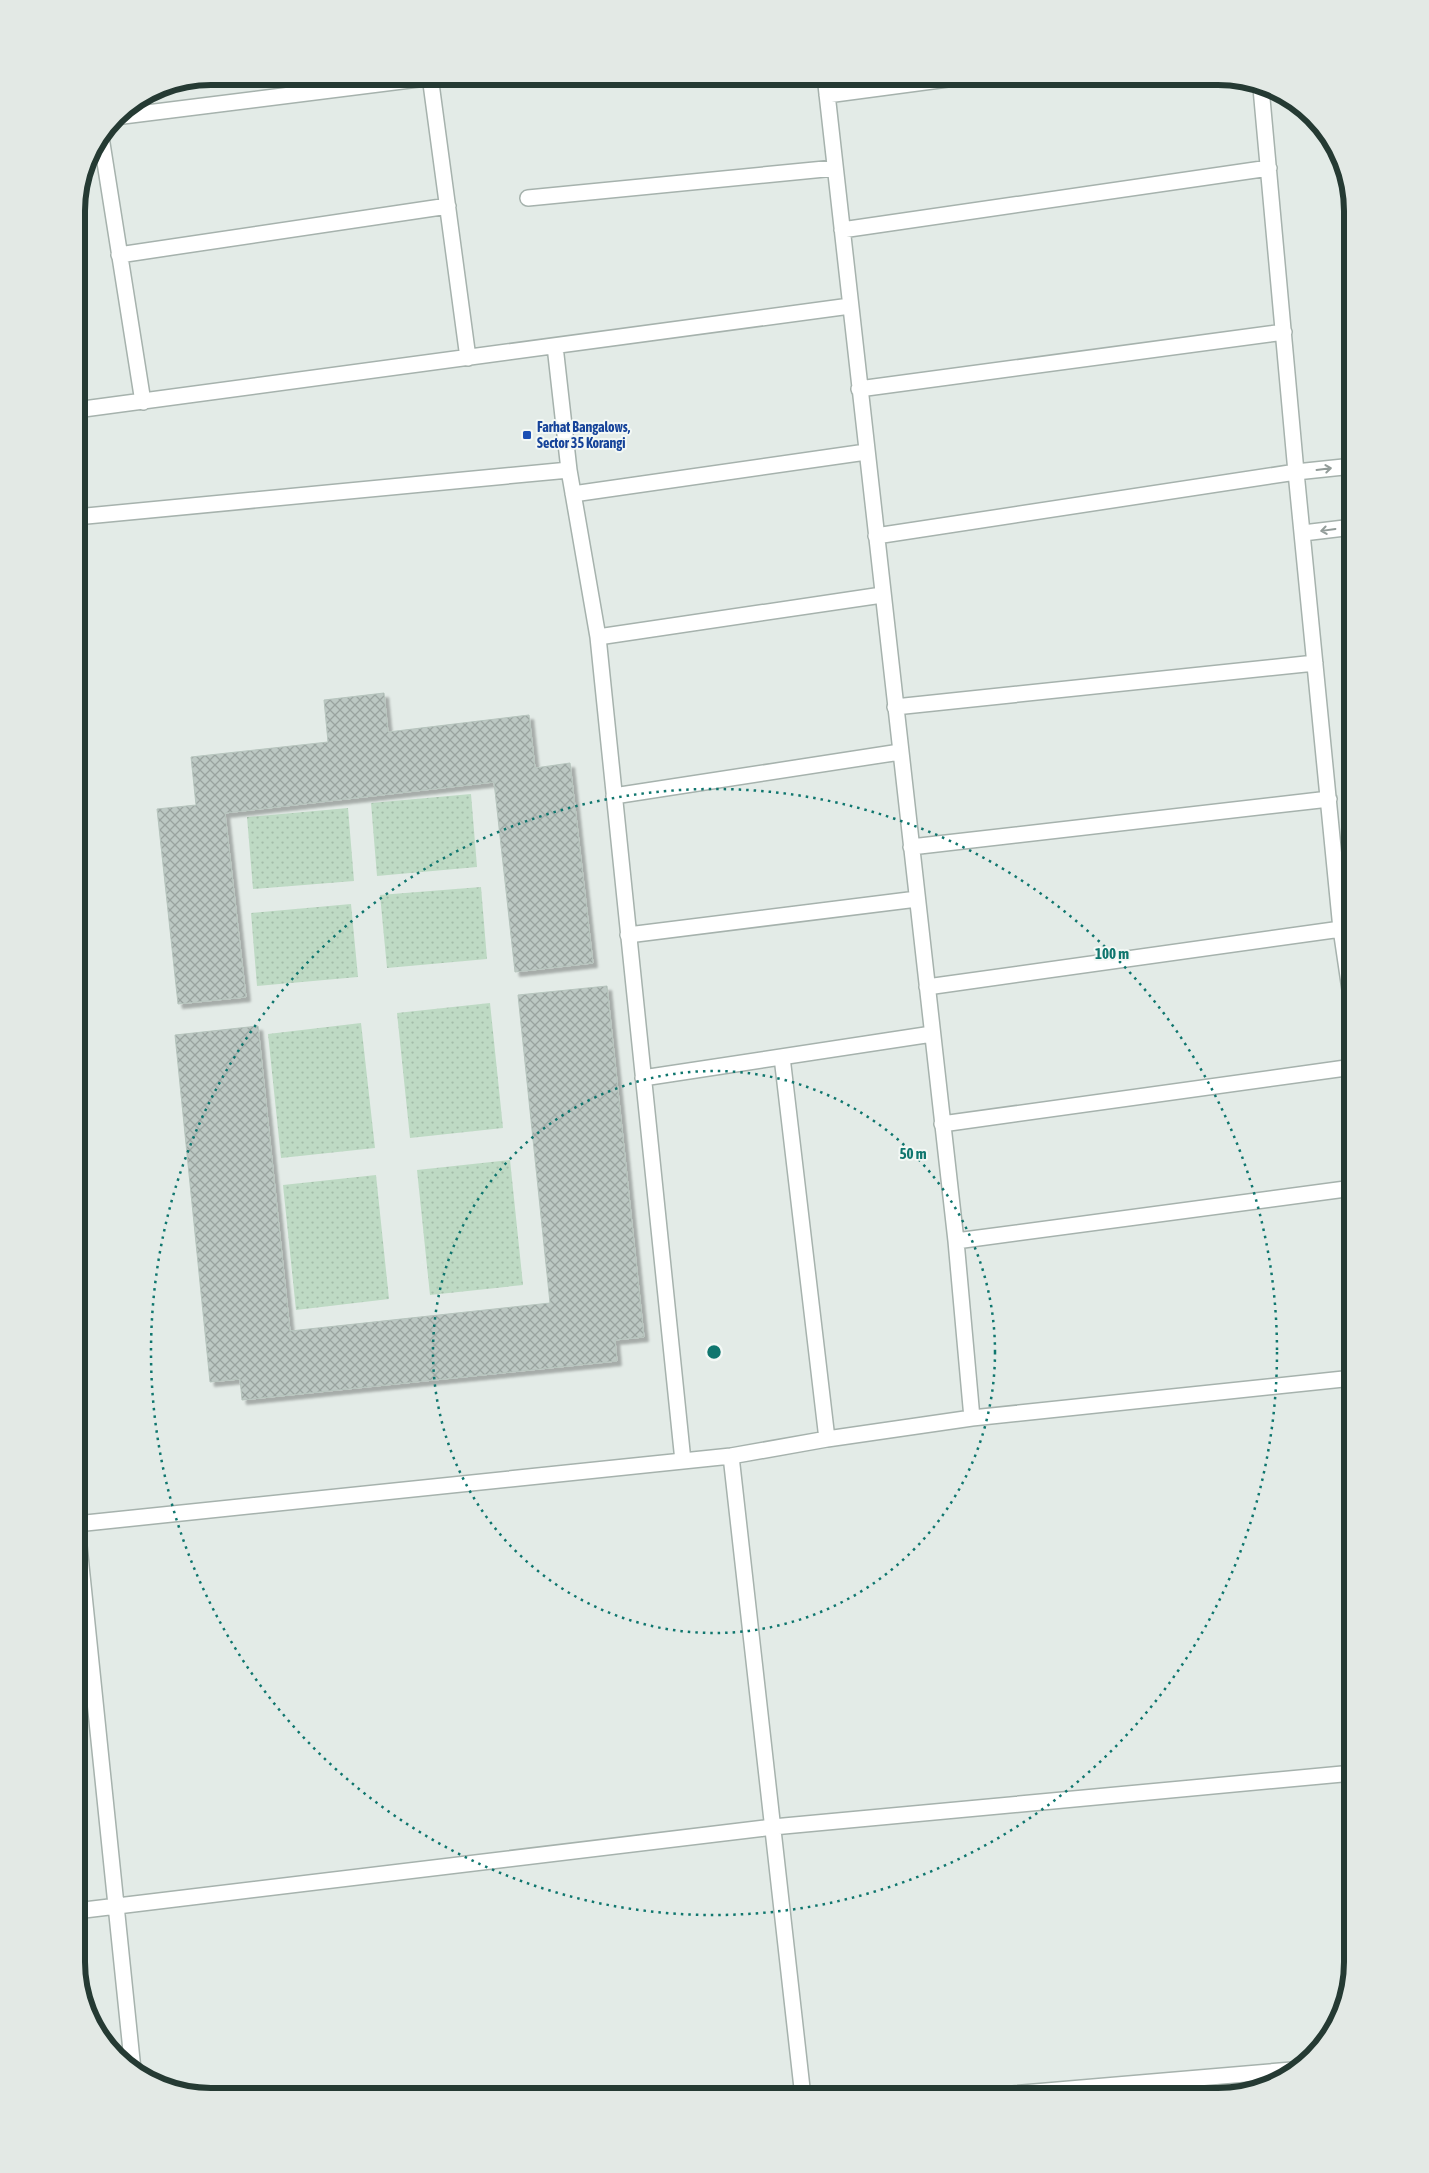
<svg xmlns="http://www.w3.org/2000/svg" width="1429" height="2173" font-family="'Asap Condensed',sans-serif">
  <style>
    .grass { fill: url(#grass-dots) }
    .building { fill: url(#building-cross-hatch); stroke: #b6c4bd; filter: url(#shadow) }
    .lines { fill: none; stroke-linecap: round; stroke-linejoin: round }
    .minor-casing { stroke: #a6b2ad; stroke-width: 18 }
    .minor { stroke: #fff; stroke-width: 15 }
    .oneway { stroke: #929c99 }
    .ring { fill: none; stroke: #0f766e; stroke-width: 2.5; stroke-dasharray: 2.5 5 }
    .transit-dot { fill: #1a4fb4; stroke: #f3f8f5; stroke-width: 2 }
    .labels { text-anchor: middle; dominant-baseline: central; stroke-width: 4; stroke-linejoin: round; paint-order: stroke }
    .transit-label { font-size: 14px; font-weight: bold; fill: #164399; stroke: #f3f8f5; text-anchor: start }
    .rim { fill: none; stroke: #253a33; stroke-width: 6 }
    .centre { fill: #0f766e; stroke: #f3f8f5; stroke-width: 2.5 }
    .ring-label { font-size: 15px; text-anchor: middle; font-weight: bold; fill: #0f766e; stroke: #f3f8f5; stroke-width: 4; stroke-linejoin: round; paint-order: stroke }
  </style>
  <defs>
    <pattern id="grass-dots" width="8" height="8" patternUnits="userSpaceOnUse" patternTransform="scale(1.25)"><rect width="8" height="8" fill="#bedac4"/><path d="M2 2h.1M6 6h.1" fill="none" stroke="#a3bca9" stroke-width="1.8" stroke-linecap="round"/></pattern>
    <pattern id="building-cross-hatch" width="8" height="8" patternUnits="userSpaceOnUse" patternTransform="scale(1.25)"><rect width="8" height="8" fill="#bcc8c3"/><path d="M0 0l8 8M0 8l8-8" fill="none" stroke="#99a39f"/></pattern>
    <filter id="shadow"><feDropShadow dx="4.5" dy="4.5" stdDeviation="1" flood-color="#0004"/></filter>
  </defs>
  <rect width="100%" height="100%" fill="#e3ebe7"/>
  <!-- grass -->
  <path class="grass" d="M 471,794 L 477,867 L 377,876 L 371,803 Z
    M 348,808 L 354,881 L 253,889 L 247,817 Z
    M 481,887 L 487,959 L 387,968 L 380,895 Z
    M 351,904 L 358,977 L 257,986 L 251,913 Z
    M 490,1003 L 503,1128 L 410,1138 L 397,1013 Z
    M 361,1023 L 375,1148 L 281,1158 L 268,1034 Z
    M 510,1160 L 523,1285 L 430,1295 L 417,1170 Z
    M 376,1175 L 389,1299 L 296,1310 L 283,1185 Z"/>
  <!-- building -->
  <path class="building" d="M 384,693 L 388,732 L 529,715 L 535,768 L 570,763 L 593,963 L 515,972 L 494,782 L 225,813 L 246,997 L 178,1004 L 157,809 L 196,805 L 191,757 L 328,742 L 324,700 Z
    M 607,986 L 644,1337 L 615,1340 L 617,1361 L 242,1400 L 240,1379 L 210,1382 L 175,1035 L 258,1026 L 290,1331 L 550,1303 L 518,995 Z"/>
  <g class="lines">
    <defs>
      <path id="minor" d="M 430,76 L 468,358
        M 825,76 L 956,1241 L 972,1418
        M 1261,88 L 1296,472 L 1341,929 L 1353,1010
        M 827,95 L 970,76
        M 115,117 L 442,76
        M 101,137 L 143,402
        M 528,198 L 835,168
        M 842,230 L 1269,168
        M 119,255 L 448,206
        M 555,346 L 569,470 L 598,637
        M 859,389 L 1284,332
        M 76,410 L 850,306
        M 573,494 L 866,452
        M 76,517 L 569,470
        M 1303,533 L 1353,527
        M 876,536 L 1296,472 L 1353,466
        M 895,707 L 1315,663
        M 614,796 L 900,752
        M 911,847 L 1329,799
        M 628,935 L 917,899
        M 927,987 L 1341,929
        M 782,1057 L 827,1439
        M 643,1078 L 932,1034
        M 942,1124 L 1353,1067
        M 956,1241 L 1353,1188
        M 731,1456 L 803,2097
        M 683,1461 L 598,637 L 882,595
        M 76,1517 L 133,2070
        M 76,1524 L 731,1456 L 827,1439 L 972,1418 L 1353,1378
        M 76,1911 L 773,1827 L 1353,1773
        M 976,2097 L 1292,2070"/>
    </defs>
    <!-- minor casing -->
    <use href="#minor" class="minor-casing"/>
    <!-- minor -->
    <use href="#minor" class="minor"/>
  </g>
  <!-- one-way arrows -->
  <defs><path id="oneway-shaft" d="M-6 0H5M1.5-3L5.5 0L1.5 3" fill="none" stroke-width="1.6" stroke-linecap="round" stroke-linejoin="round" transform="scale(1.25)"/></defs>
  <g class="oneway">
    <use href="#oneway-shaft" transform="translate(1324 469) rotate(-7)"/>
    <use href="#oneway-shaft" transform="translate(1328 530) rotate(172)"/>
  </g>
  <!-- distance rings -->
  <g class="ring">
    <circle cx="714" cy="1352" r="281"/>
    <circle cx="714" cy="1352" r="563"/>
  </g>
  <!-- markers -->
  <rect class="transit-dot" x="522" y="430" width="10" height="10" rx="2.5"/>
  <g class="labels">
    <!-- transit labels -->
    <g class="transit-label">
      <text x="537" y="427">Farhat Bangalows,<tspan x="537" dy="16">Sector 35 Korangi</tspan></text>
    </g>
  </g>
  <!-- crop -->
  <path d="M0 0H1429V2173H0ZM211 85H1218A126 126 0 0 1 1344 211V1962A126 126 0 0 1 1218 2088H211A126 126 0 0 1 85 1962V211A126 126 0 0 1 211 85Z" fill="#e3e9e5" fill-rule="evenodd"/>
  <path class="rim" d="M211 85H1218A126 126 0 0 1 1344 211V1962A126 126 0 0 1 1218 2088H211A126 126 0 0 1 85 1962V211A126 126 0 0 1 211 85Z"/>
  <circle cx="714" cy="1352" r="8" class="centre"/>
  <g class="ring-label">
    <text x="1112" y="959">100 m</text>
    <text x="913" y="1159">50 m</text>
  </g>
</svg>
